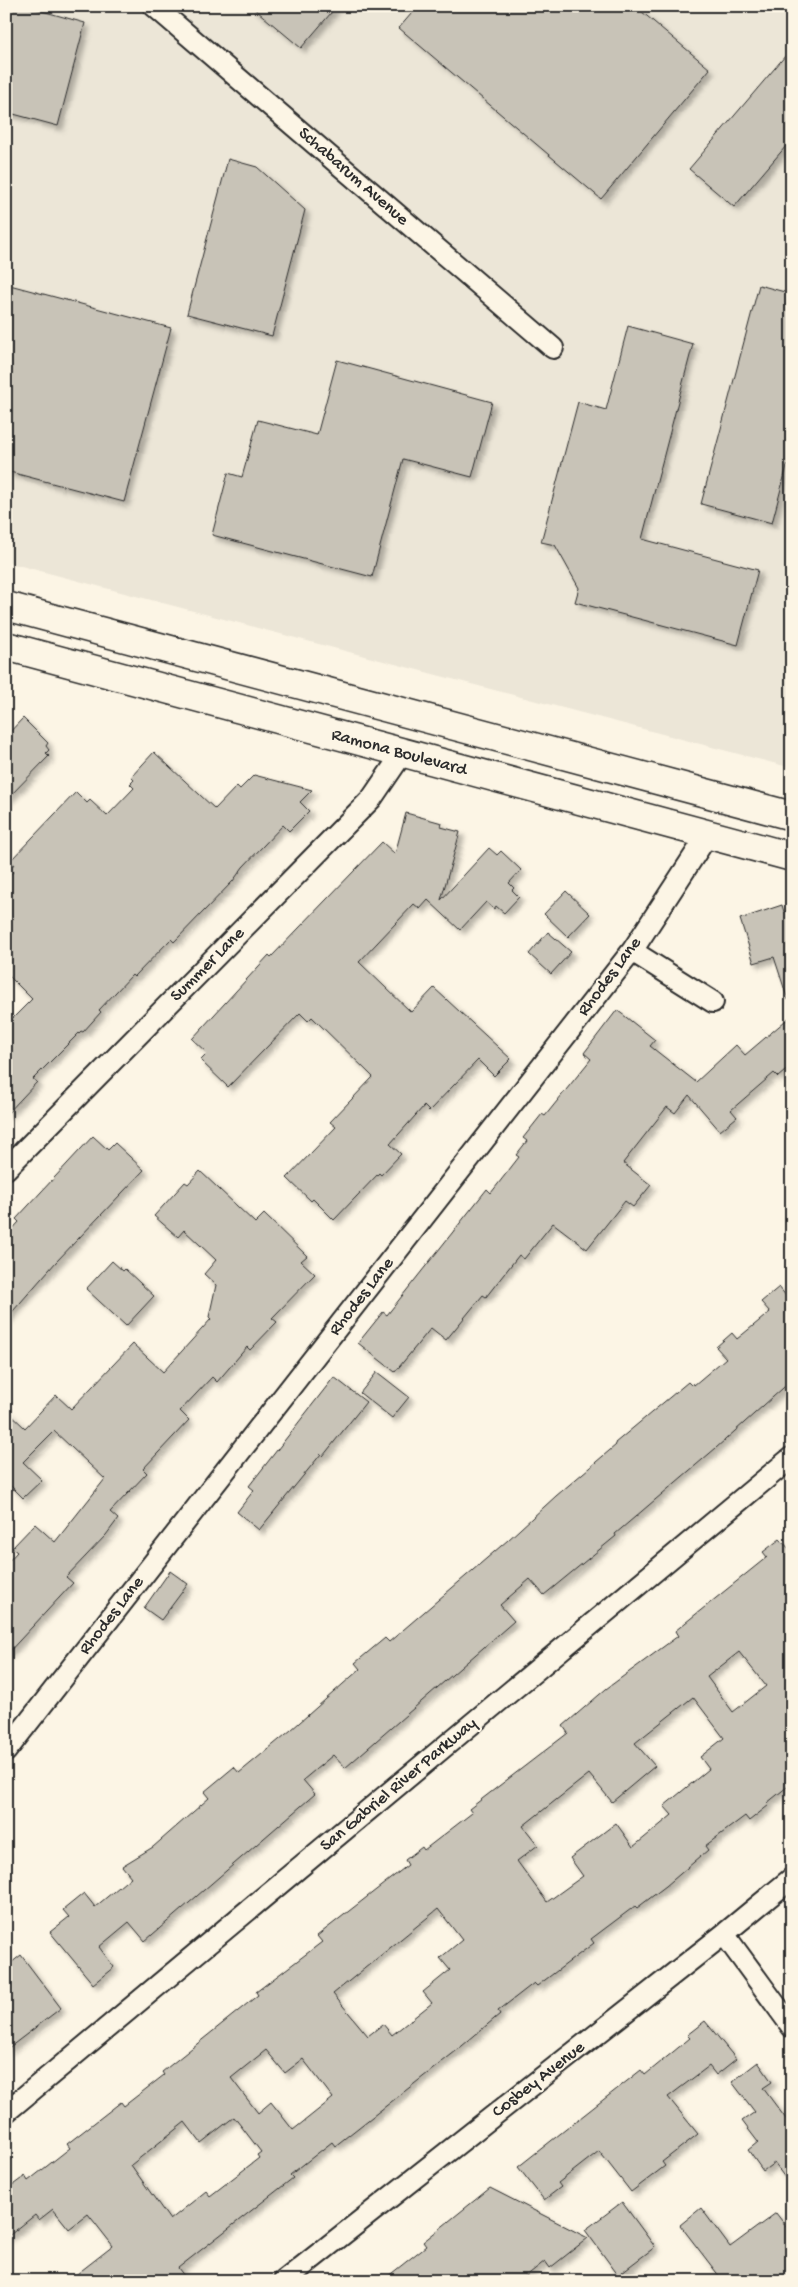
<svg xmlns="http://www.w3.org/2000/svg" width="798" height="2287" font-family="'Gochi Hand',sans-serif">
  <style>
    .built { fill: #ece6d7 }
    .building { fill: #c8c3b7; stroke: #2b2b2b; fill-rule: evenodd; filter: url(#shadow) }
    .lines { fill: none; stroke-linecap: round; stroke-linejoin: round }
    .street-casing { stroke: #2b2b2b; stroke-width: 24 }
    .primary-casing { stroke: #2b2b2b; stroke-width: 31 }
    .street { stroke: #fcf5e5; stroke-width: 20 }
    .primary { stroke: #fcf5e5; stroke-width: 28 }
    .labels { text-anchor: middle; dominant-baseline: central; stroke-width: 4; stroke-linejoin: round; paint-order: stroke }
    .street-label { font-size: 18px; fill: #2b2b2b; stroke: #fcf5e5 }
  </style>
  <defs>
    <filter id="shadow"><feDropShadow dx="4.5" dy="4.5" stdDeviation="2.5" flood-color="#0004"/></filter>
  </defs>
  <rect width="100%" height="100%" fill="#fcf5e5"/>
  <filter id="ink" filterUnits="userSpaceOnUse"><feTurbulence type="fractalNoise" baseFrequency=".02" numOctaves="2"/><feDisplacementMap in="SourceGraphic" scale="10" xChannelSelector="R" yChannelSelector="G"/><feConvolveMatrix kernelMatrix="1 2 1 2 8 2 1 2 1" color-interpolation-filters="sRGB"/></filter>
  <g filter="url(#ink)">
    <!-- built -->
    <path class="built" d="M 6,6 L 792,6 L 792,768 L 6,562 Z"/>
    <!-- building -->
    <path class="building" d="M 6,6 L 24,6 L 85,23 L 58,126 L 6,112 Z
      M 251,6 L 337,6 L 301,48 Z
      M 418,6 L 635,6 L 710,69 L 601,199 L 399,28 Z
      M 792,48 L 792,139 L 734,207 L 689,169 Z
      M 228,159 L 257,167 L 305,210 L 272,336 L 187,314 Z
      M 6,284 L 171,328 L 124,502 L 6,471 Z
      M 759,285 L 792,294 L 792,447 L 772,523 L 701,504 Z
      M 628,326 L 693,344 L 642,539 L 758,570 L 738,645 L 575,602 L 579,588 L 555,545 L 541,542 L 578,402 L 606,410 Z
      M 337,360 L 492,402 L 472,477 L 403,459 L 372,577 L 212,535 L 228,473 L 242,477 L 258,420 L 317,435 Z
      M 23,718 L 48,743 L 46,746 L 49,750 L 46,753 L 49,756 L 6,800 L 6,736 Z
      M 154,752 L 215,809 L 237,786 L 240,789 L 254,775 L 312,790 L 300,802 L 309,811 L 289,831 L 283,825 L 243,867 L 233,881 L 174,942 L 171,939 L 134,977 L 132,975 L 99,1010 L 101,1012 L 83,1032 L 81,1031 L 33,1079 L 37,1082 L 6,1115 L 6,1025 L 32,999 L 6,973 L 6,879 L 13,872 L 10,869 L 14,864 L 10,861 L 76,792 L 87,803 L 90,800 L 107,816 L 134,788 L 130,784 L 134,780 L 131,777 Z
      M 406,813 L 442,823 L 441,827 L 460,832 L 441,900 L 489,848 L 497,855 L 501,851 L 521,870 L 509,883 L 514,888 L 512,890 L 519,897 L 504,913 L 496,906 L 494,909 L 486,902 L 460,930 L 428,900 L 420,909 L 414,904 L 359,962 L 411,1012 L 434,988 L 511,1059 L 494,1076 L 478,1060 L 429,1111 L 424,1106 L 390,1144 L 401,1154 L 381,1175 L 379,1173 L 334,1220 L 313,1199 L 311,1201 L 287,1178 L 336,1127 L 330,1122 L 373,1077 L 312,1017 L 308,1021 L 300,1013 L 228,1087 L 200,1060 L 207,1053 L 192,1039 L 269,955 L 271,957 L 382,842 L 395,854 Z
      M 566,891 L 590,914 L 568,937 L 544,914 Z
      M 782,905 L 784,912 L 792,910 L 792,999 L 788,1000 L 774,957 L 754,963 L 740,919 Z
      M 548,932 L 571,952 L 551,974 L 529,954 Z
      M 617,1010 L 655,1040 L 650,1046 L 696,1082 L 736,1045 L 745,1055 L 792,1015 L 792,1065 L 778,1077 L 774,1073 L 731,1110 L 737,1117 L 720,1131 L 689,1095 L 675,1113 L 667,1107 L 623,1163 L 651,1185 L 633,1207 L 625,1201 L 587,1249 L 553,1223 L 524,1259 L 519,1255 L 486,1297 L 483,1295 L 446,1340 L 431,1328 L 395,1372 L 358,1343 L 383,1312 L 387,1315 L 487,1189 L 491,1193 L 519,1157 L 516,1155 L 527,1141 L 523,1138 L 542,1114 L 545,1116 L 591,1059 L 584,1053 Z
      M 93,1136 L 108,1150 L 115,1143 L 144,1170 L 56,1262 L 6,1319 L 6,1236 L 19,1222 L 16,1219 Z
      M 200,1171 L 255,1223 L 264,1214 L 307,1256 L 301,1261 L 315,1274 L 272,1318 L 277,1322 L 250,1350 L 247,1347 L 217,1382 L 212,1377 L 180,1411 L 189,1420 L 143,1469 L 147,1473 L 110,1512 L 118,1519 L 106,1535 L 66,1577 L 73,1583 L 6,1655 L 6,1564 L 17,1552 L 12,1548 L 35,1524 L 55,1542 L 105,1479 L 54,1431 L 23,1462 L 42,1480 L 23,1498 L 6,1481 L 6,1410 L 25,1428 L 56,1395 L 71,1409 L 133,1344 L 163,1372 L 211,1319 L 209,1317 L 216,1285 L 204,1274 L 216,1260 L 184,1230 L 178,1237 L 154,1216 L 185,1182 L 188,1184 Z
      M 112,1261 L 123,1271 L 125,1269 L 154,1296 L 126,1326 L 86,1289 Z
      M 779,1287 L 787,1297 L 792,1293 L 792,1380 L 716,1448 L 615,1534 L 616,1536 L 544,1595 L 530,1579 L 500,1605 L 514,1621 L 345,1768 L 333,1755 L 303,1780 L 315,1794 L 145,1941 L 129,1922 L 99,1947 L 114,1967 L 93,1984 L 50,1932 L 69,1917 L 63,1910 L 84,1893 L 95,1907 L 131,1877 L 122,1866 L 153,1847 L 209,1798 L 204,1792 L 234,1767 L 239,1773 L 291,1730 L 360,1669 L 355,1663 L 385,1638 L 389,1642 L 508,1540 L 556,1496 L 616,1445 L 615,1443 L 688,1382 L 691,1385 L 693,1383 L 694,1385 L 726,1358 L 716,1347 L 732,1333 L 737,1339 L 770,1312 L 761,1302 Z
      M 377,1372 L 409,1397 L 392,1418 L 360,1393 Z
      M 334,1377 L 366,1402 L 323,1456 L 321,1454 L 259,1530 L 237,1512 L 254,1490 L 249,1486 Z
      M 780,1539 L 792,1552 L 792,1783 L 767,1803 L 769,1805 L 749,1821 L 745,1816 L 705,1846 L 708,1850 L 666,1886 L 637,1908 L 635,1906 L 591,1939 L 594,1943 L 537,1986 L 534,1983 L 498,2011 L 500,2014 L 456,2051 L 335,2146 L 332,2142 L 290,2175 L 293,2178 L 178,2268 L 188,2281 L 68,2281 L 113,2246 L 88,2214 L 69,2229 L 53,2209 L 39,2220 L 35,2215 L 6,2238 L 6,2190 L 25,2176 L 28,2181 L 70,2148 L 67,2144 L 121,2102 L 124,2106 L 164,2075 L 162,2072 L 258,1995 L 256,1992 L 322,1942 L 317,1936 L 408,1865 L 405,1860 L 422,1847 L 424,1850 L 472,1813 L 469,1809 L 568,1733 L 563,1726 L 606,1689 L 678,1636 L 675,1631 L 767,1557 L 763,1552 ZM 739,1652 L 766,1686 L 733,1712 L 707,1677 ZM 693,1697 L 724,1738 L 700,1757 L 709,1769 L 664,1806 L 672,1815 L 633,1847 L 616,1823 L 570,1858 L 583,1876 L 547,1902 L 517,1861 L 538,1845 L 523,1826 L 589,1774 L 612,1802 L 655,1766 L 635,1743 ZM 438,1909 L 462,1940 L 440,1958 L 450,1970 L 423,1992 L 432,2003 L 392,2035 L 383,2024 L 368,2036 L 333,1994 ZM 266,2050 L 285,2073 L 303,2059 L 333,2098 L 293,2130 L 271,2102 L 258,2113 L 231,2078 ZM 234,2117 L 261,2152 L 257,2155 L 259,2158 L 210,2196 L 206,2191 L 170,2220 L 131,2165 L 185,2122 L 201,2143 Z
      M 170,1571 L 188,1584 L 161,1620 L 144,1608 Z
      M 21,1955 L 61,2008 L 6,2050 L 6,1967 Z
      M 705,2021 L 736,2059 L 716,2075 L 709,2066 L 668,2097 L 698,2134 L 662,2162 L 665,2166 L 631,2192 L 599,2151 L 558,2183 L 561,2187 L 544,2200 L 518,2167 L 641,2070 L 645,2075 L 690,2038 L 687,2035 Z
      M 758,2062 L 772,2082 L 763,2088 L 792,2127 L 792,2187 L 774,2163 L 763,2171 L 748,2150 L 758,2142 L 742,2121 L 755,2112 L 732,2082 Z
      M 490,2188 L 588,2238 L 550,2268 L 545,2261 L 520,2281 L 382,2281 L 426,2246 L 423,2242 Z
      M 622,2202 L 655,2247 L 618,2275 L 585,2230 Z
      M 701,2208 L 730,2247 L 776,2213 L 792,2234 L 792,2281 L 723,2281 L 680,2225 Z"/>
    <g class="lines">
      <defs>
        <path id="street" d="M 154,6 L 553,348
          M 632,951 L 713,1002
          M 6,1169 L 372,798 L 402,754
          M 6,1751 L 632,951 L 707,836
          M 724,1934 L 792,2027
          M 6,2112 L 792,1457
          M 284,2281 L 724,1934 L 792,1878"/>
        <path id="primary" d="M 6,606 L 792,816
          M 6,646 L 792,857"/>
      </defs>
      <!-- street casing -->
      <use href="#street" class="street-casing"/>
      <!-- primary casing -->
      <use href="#primary" class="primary-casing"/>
      <!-- street -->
      <use href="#street" class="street"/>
      <!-- primary -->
      <use href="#primary" class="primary"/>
    </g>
  </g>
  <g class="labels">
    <!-- street labels -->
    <g class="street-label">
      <text transform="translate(353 177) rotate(41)">Schabarum Avenue</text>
      <text transform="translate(399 753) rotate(15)">Ramona Boulevard</text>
      <text transform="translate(208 965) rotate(-45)">Summer Lane</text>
      <text transform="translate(610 977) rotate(-53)">Rhodes Lane</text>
      <text transform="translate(362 1297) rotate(-52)">Rhodes Lane</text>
      <text transform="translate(112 1616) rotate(-52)">Rhodes Lane</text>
      <text transform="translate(399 1785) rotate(-40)">San Gabriel River Parkway</text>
      <text transform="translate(539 2080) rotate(-38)">Cosbey Avenue</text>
    </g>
  </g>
  <!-- margin -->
  <rect width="798" height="2287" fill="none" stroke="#fcf5e5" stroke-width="25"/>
  <rect x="12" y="12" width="773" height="2262" fill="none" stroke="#2b2b2b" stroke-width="2" filter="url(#ink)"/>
</svg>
